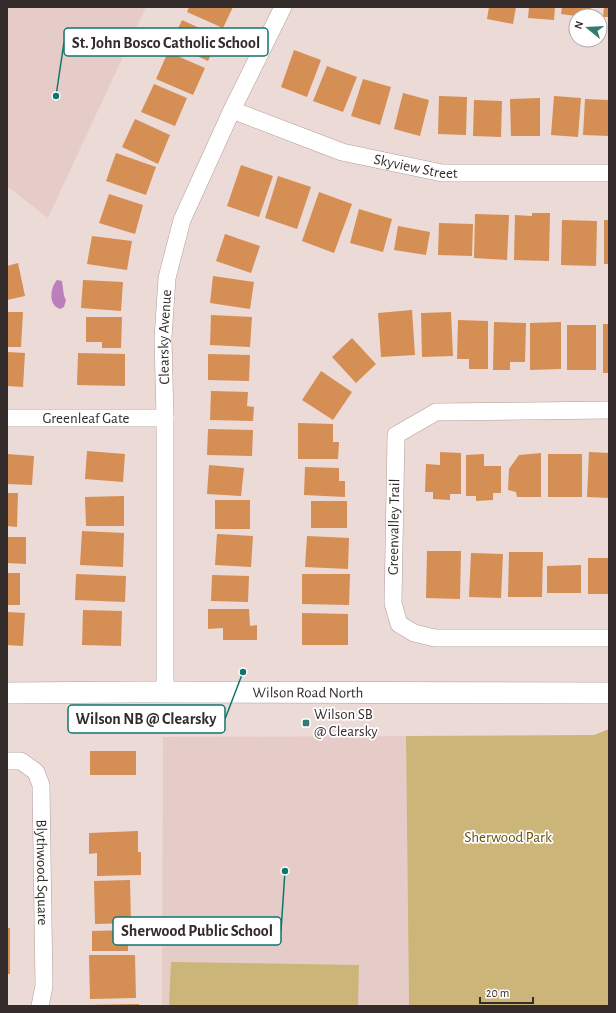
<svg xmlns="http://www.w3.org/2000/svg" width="616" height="1013" font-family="'Alegreya Sans',sans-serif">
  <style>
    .built { fill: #e6ccc8 }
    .green { fill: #ccb578 }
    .water { fill: #bc7ebd }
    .building { fill: #d58e53 }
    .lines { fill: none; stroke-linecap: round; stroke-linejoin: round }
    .minor-casing { stroke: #af9e9b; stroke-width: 18 }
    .tertiary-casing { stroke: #af9e9b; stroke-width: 22 }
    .minor { stroke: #fff; stroke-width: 17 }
    .tertiary { stroke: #fff; stroke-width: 21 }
    .poi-dot { fill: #367b71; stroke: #fff; stroke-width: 1.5 }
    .labels { text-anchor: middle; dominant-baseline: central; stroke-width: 3.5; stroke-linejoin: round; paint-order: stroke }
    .street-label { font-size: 15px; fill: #332c2b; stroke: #fff }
    .poi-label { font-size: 15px; fill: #332c2b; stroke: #fff; text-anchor: start }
    .park-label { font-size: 15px; fill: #654f07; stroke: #fff }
    .leader { fill: none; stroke: #0f766e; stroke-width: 1.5 }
    .callout-dot { fill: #0f766e; stroke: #fff; stroke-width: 1.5 }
    .callout { fill: #fff; stroke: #0f766e; stroke-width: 1.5 }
    .callout-label { font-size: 16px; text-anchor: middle; font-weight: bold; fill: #332c2b }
  </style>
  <rect width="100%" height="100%" fill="#ecdad7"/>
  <!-- built -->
  <path class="built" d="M 7,7 L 146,7 L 48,218 L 7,186 Z
    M 406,736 L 409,1006 L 162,1006 L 163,737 Z"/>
  <!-- green -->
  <path class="green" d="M 609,729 L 609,1006 L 409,1006 L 406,736 L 594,735 Z
    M 171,962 L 359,965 L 358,1006 L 169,1006 Z"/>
  <!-- water -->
  <path class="water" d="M 57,280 L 62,281 L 64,296 L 66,300 L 64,307 L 60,309 C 48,305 50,288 57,280 Z"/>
  <!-- building -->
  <path class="building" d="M 189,7 L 233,7 L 223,28 L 187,12 Z
    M 489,7 L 516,7 L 513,24 L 487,19 Z
    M 529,7 L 555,7 L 554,20 L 528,18 Z
    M 562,7 L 591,7 L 590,16 L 576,16 L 561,14 Z
    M 604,7 L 609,7 L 609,17 L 603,17 Z
    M 182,20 L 219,37 L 208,61 L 171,44 Z
    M 294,50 L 321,60 L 307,97 L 281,87 Z
    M 168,52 L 205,68 L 193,95 L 156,79 Z
    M 327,66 L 357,77 L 343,112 L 313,101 Z
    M 363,79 L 391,87 L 380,125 L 351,116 Z
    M 154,84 L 187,98 L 175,126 L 141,112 Z
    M 403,93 L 429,100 L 420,136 L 394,129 Z
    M 439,96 L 467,97 L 466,135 L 438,134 Z
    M 554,96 L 581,98 L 578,137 L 551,135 Z
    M 540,98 L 540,136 L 511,136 L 510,99 Z
    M 585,99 L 609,100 L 609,136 L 583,135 Z
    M 474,100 L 502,101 L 501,137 L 473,136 Z
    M 135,119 L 170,135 L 158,164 L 122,147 Z
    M 116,153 L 156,167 L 146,195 L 106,181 Z
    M 241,165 L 273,176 L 259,217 L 227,206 Z
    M 278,176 L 311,187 L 297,229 L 265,218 Z
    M 319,192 L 352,204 L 334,253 L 302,241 Z
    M 109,194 L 143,205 L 135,234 L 99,223 Z
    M 359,209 L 392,219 L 383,252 L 350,243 Z
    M 532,213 L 550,213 L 549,261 L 514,260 L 515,215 L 532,216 Z
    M 475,214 L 509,215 L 507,260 L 474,258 Z
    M 562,220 L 597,221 L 596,266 L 561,265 Z
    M 604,220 L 609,220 L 609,264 L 604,264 Z
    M 439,223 L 473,224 L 472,256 L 438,255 Z
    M 398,226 L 430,232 L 426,255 L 394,250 Z
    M 225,234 L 260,246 L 251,273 L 216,261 Z
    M 92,236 L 132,241 L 127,270 L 87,264 Z
    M 18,263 L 25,296 L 7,300 L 7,266 Z
    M 213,276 L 254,282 L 250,309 L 210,303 Z
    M 83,280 L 123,282 L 121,311 L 81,308 Z
    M 412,310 L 415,355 L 381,357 L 378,313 Z
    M 7,312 L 23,312 L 21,347 L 7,347 Z
    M 451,312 L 453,356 L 422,357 L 421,313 Z
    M 211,315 L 252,317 L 250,347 L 210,345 Z
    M 86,317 L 122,317 L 121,348 L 102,348 L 102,342 L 86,342 Z
    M 458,320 L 488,321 L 488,369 L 469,369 L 469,359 L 457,359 Z
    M 494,322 L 526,323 L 525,362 L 510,362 L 510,370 L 493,370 Z
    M 561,322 L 561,369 L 530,370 L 530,323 Z
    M 603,324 L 609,324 L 609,373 L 603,373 Z
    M 567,325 L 596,325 L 596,370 L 567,370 Z
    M 352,338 L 376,364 L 356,383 L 332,357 Z
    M 7,352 L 25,353 L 23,387 L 7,386 Z
    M 78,353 L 125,354 L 125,386 L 77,385 Z
    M 208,354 L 250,355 L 249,381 L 208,380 Z
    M 321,371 L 352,392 L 333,420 L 302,400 Z
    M 211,391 L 248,392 L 247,406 L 254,407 L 253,421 L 210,420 Z
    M 298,423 L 333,424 L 333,442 L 339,442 L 338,459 L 298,459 Z
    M 208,429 L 253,430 L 252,456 L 207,455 Z
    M 87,451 L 125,454 L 123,482 L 85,479 Z
    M 440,452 L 461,453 L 461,494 L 450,494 L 450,500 L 433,499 L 433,492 L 425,492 L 426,464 L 440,465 Z
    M 589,452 L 609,453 L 609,498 L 587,497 Z
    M 541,453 L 541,497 L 517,497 L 516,492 L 508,490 L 509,469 L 519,455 Z
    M 7,454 L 34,456 L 32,485 L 7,484 Z
    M 484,454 L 484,466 L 501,466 L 501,493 L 493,493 L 493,500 L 476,501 L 476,496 L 466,496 L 466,455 Z
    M 548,454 L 582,454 L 582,497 L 548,497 Z
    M 209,465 L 244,468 L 241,496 L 207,494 Z
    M 305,467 L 339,468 L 339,481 L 345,481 L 345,497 L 304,495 Z
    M 7,493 L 18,493 L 17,527 L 7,526 Z
    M 124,496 L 124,526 L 86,526 L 85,497 Z
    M 215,500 L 250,500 L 250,529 L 215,529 Z
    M 311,501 L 347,501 L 347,528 L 311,528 Z
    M 82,531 L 124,533 L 123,567 L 80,565 Z
    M 217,534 L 253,536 L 251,567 L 215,565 Z
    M 307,536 L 349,538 L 348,569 L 305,567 Z
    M 7,537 L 26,537 L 26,564 L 7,563 Z
    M 427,551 L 461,551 L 460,599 L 426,598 Z
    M 509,552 L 543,552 L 542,597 L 508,597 Z
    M 471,553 L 503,554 L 501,598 L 469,597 Z
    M 588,558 L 609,558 L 609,594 L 588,594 Z
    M 581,565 L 581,593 L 547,593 L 547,566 Z
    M 7,573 L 20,573 L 20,605 L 7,605 Z
    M 76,574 L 126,576 L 125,602 L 75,600 Z
    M 302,574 L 350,574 L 349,605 L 302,604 Z
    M 212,575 L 249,576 L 248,602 L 211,601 Z
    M 208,609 L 249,609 L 250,626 L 257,625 L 257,640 L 223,640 L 223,628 L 208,629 Z
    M 83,610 L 122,611 L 121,646 L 82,645 Z
    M 7,612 L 25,613 L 23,646 L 7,645 Z
    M 302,613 L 348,614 L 348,645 L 302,645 Z
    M 90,751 L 136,751 L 136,775 L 90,775 Z
    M 138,831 L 138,852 L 141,852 L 141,875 L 97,876 L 97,853 L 89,854 L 89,833 Z
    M 130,880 L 131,923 L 95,924 L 94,881 Z
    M 7,928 L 10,928 L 10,974 L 7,974 Z
    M 128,930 L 128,951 L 92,951 L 92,931 Z
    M 89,955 L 135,955 L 136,998 L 90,999 Z
    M 139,1004 L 139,1006 L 89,1006 L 89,1005 Z"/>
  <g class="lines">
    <defs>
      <g id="minor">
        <path id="s1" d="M 232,110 L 342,152 L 442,173 L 609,173"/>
        <path d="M 609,410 L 436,412 L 396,435 L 393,603 L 399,624 L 414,633 L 435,638 L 609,638"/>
        <path id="s2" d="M 7,418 L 165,418"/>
        <path id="s3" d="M 165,692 L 165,418 L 163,338 L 167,278 L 182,220 L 232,110 L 283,7"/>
        <path id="s4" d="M 7,761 L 21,761 L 36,772 L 41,785 L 44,986 L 40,1006"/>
      </g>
      <g id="tertiary">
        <path id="s5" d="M 7,693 L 137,692 L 609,693"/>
      </g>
    </defs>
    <!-- minor casing -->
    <use href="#minor" class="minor-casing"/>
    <!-- tertiary casing -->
    <use href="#tertiary" class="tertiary-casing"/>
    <!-- minor -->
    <use href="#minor" class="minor"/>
    <!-- tertiary -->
    <use href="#tertiary" class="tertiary"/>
  </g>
  <!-- markers -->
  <rect class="poi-dot" x="302" y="719" width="8" height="8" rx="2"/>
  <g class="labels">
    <!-- street labels -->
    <g class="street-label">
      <text stroke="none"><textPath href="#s1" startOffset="193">Skyview Street</textPath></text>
      <text stroke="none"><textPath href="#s3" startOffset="355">Clearsky Avenue</textPath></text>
      <text stroke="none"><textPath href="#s2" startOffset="79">Greenleaf Gate</textPath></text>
      <text transform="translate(394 527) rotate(-89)">Greenvalley Trail</text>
      <text stroke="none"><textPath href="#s5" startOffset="301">Wilson Road North</textPath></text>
      <text stroke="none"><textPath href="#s4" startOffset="134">Blythwood Square</textPath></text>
    </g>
    <!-- poi labels -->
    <g class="poi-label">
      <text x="314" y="714">Wilson SB<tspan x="314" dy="17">@ Clearsky</tspan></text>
    </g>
    <!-- park labels -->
    <g class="park-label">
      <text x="508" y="837">Sherwood Park</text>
    </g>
  </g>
  <!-- callouts -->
  <path class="leader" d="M56 96L64 42M243 672L225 719M285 871L281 931"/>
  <g class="callout-dot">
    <circle cx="56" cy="96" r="4"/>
    <circle cx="243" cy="672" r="4"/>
    <circle cx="285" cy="871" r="4"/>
  </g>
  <g class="callout">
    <rect x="64" y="28" width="204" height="28" rx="4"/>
    <rect x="68" y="705" width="157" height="28" rx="4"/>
    <rect x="113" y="917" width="168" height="28" rx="4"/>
  </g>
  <g class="callout-label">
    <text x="166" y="48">St. John Bosco Catholic School</text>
    <text x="146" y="724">Wilson NB @ Clearsky</text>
    <text x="197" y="936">Sherwood Public School</text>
  </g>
  <!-- border -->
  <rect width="616" height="1013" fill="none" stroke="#332c2b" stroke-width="16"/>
  <!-- north arrow -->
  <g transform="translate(588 28) rotate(288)"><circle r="19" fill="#ffffff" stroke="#adabaa"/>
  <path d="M0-3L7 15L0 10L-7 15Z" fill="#367b71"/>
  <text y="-6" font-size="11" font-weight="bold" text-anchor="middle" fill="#332c2b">N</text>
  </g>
  <!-- scale -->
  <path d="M480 997v6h53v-6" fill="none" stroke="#332c2b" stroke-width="2"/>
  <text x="486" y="997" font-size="12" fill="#332c2b" stroke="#ffffff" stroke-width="3" paint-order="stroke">20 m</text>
</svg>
